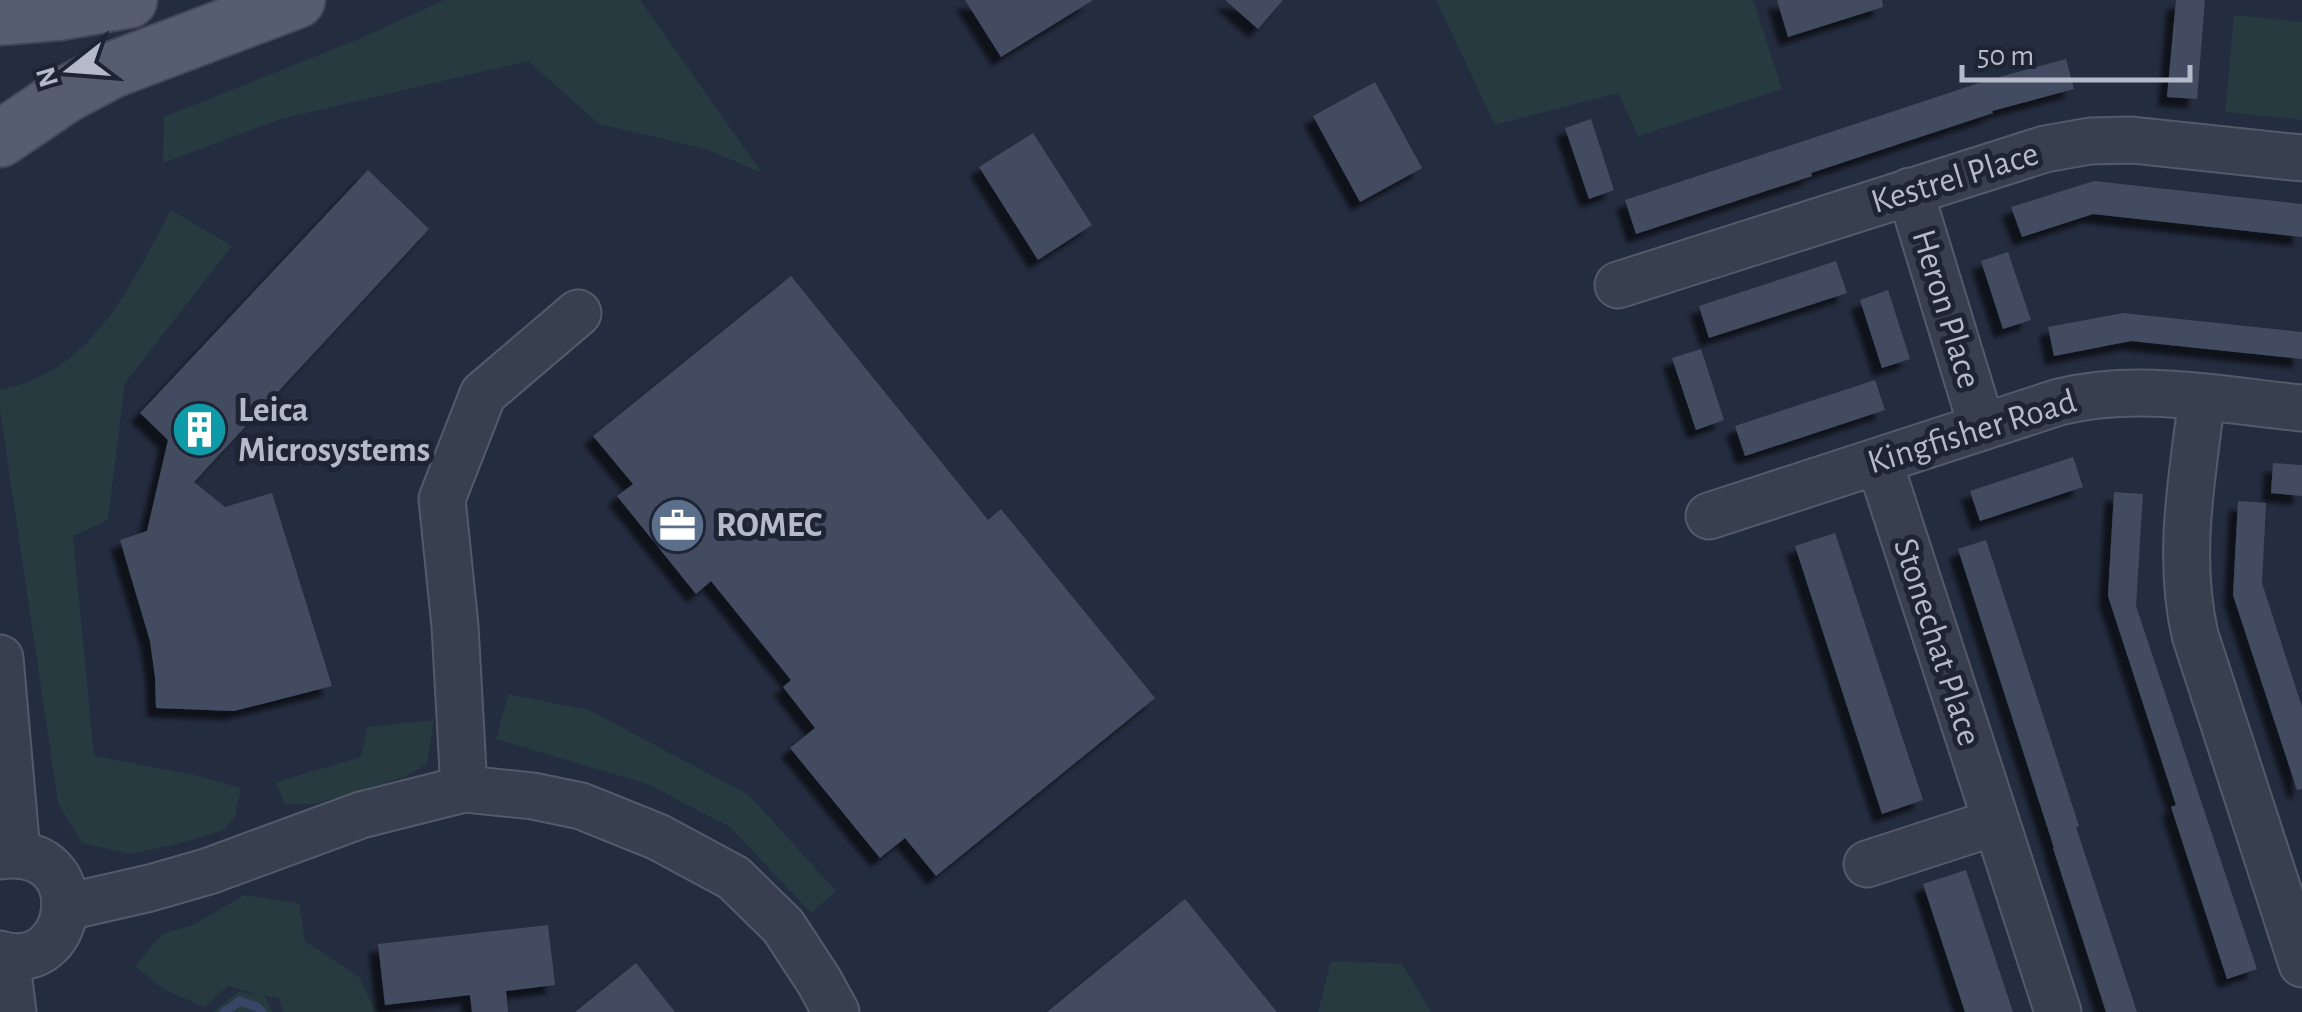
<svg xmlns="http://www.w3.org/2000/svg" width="2302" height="1012" font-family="'Alegreya Sans',sans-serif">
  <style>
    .green { fill: #263a40 }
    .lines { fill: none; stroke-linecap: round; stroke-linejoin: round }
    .stream { stroke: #384566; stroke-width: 9 }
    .building { fill: #434b61; filter: url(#shadow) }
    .minor-casing { stroke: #535a6a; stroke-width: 49 }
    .major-casing { stroke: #424858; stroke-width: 59 }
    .minor { stroke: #383f4f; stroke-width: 45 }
    .major { stroke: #565d6f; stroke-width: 55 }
    .labels { text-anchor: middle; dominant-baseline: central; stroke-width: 10; stroke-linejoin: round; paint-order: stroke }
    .street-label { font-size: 35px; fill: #b5baca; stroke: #1d2434 }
    .poi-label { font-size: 35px; font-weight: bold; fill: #b5baca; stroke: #1d2434; text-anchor: start }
  </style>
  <defs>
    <filter id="shadow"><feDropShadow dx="-9" dy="9" stdDeviation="2.5" flood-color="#0009"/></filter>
  </defs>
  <rect width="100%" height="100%" fill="#242c3f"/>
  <!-- green -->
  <path class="green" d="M 444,0 L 640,0 L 762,173 L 706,149 L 599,124 L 528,61 L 281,119 L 163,163 L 164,117 L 359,39 Z
    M 1436,0 L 1753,0 L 1782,89 L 1638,136 L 1618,93 L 1495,125 Z
    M 2234,15 L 2302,22 L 2302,120 L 2225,112 Z
    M 171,210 L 232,246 L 125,383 L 108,520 L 73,536 L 94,756 L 195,775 L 241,788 L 235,816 L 224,830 L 178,844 L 130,854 L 82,843 L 58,803 L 0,410 L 0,390 C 10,387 21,385 30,381 C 103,352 136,274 171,210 Z
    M 508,694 L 589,710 L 749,795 L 836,891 L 811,913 L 730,827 L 647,784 L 496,739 Z
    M 434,720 L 427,764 L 407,776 L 315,804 L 284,804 L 276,782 L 361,757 L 367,727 Z
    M 244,895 L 299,903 L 305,941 L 359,977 L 376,1012 L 283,1012 L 279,998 L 264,995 L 273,1012 L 213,1012 L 238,992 L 258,994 L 228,986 L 204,1007 L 163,989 L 135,966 L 162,934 L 193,925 Z
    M 1331,961 L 1402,964 L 1431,1012 L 1318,1012 Z"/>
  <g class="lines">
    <!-- stream -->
    <path class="stream" d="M 224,1012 L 240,1001 L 257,1007 L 262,1012"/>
  </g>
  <!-- building -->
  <path class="building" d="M 965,0 L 1093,0 L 1001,57 Z
    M 1225,0 L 1283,0 L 1258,29 Z
    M 1777,0 L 1882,0 L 1883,7 L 1788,37 Z
    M 2176,0 L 2205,0 L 2197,99 L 2167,97 Z
    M 2066,59 L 2074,89 L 1992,111 L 1993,113 L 1811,173 L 1812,176 L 1636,234 L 1625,200 L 1988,80 Z
    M 1375,82 L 1422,168 L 1360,202 L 1313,116 Z
    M 1591,119 L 1614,190 L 1589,199 L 1565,128 Z
    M 1033,133 L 1092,225 L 1038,260 L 979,167 Z
    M 368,170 L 429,229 L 194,482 L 225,507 L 272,493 L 332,686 L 234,711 L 156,708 L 155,677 L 150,641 L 120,540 L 147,531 L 168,440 L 140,413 Z
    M 2094,181 L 2302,204 L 2302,237 L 2093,214 L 2022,237 L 2011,207 Z
    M 2008,252 L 2031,320 L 2003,329 L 1981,261 Z
    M 1836,261 L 1847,293 L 1709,338 L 1699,306 Z
    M 791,276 L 988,520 L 1001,509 L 1155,698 L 936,876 L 905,838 L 880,858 L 790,748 L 815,728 L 783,687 L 791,680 L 711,581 L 696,594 L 617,496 L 633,484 L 593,436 Z
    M 1888,290 L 1910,359 L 1882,368 L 1860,300 Z
    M 2123,313 L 2302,332 L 2302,359 L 2131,341 L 2054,356 L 2048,327 Z
    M 1701,349 L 1724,420 L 1696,430 L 1672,358 Z
    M 1875,380 L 1885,410 L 1745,456 L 1735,426 Z
    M 2073,457 L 2083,487 L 1980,521 L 1970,491 Z
    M 2273,463 L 2302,465 L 2302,496 L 2271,493 Z
    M 2114,492 L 2143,494 L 2136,606 L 2257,969 L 2227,979 L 2171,807 L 2176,805 L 2108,596 Z
    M 2238,501 L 2266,503 L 2262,583 L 2302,707 L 2302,789 L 2297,790 L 2233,595 Z
    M 1835,533 L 1923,800 L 1882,814 L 1795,546 Z
    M 1986,540 L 2079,826 L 2076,827 L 2137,1012 L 2106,1012 L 2053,848 L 2054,848 L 1958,549 Z
    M 1966,870 L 2013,1012 L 1965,1012 L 1923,884 Z
    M 1185,899 L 1277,1012 L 1047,1012 Z
    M 548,925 L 555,985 L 506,991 L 508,1012 L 472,1012 L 470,995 L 385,1005 L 378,944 Z
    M 636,963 L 675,1012 L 575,1012 Z"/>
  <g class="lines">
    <defs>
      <path id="minor" d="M 1910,191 L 1982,427
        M 1618,285 L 2045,149 L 2090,141 L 2132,140 L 2302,158
        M 2202,398 C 2192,478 2177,556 2195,635 L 2302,964
        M 1879,461 L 2058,1012
        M 1709,516 L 2059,402 C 2138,382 2221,400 2302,408
        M 0,658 L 17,853
        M 464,789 L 455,626 L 442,499 L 483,394 L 578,313
        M 0,856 C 96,843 76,978 0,954
        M 1867,864 L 1996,822
        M 67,907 L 150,888 L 209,871 L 361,815 L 464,789 L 533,796 L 581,806 L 658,837 L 734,878 L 783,926 L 819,981 L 836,1012
        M 6,956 L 13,1012"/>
      <path id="major" d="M 0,17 L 61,12 L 129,0
        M 0,139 L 65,95 L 112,70 L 297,0"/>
    </defs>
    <!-- minor casing -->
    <use href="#minor" class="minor-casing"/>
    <!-- major casing -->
    <use href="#major" class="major-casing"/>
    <!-- minor -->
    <use href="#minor" class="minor"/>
    <!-- major -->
    <use href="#major" class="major"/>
  </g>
  <!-- icons -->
  <defs>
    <symbol id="building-disc" viewBox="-11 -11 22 22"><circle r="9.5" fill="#0f9aa8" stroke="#1d2434"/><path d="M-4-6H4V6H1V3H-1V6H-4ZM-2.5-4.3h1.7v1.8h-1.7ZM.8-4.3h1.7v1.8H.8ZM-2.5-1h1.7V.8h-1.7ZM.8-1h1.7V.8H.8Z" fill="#fff"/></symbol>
    <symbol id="office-disc" viewBox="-11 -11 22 22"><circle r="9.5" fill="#5c6f8a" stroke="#1d2434"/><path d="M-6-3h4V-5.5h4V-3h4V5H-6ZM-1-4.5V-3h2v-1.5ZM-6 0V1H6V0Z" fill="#fff"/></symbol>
  </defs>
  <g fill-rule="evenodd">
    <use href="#building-disc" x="168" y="398" width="63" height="63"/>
    <use href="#office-disc" x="646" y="494" width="63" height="63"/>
  </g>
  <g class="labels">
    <!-- street labels -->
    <g class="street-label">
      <text transform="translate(1955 178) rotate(-17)">Kestrel Place</text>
      <text transform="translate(1946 309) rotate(73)">Heron Place</text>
      <text transform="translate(1972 432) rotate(-17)">Kingfisher Road</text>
      <text transform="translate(1937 642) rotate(72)">Stonechat Place</text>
    </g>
    <!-- poi labels -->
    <g class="poi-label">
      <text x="238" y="410">Leica<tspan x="238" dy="40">Microsystems</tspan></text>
      <text x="716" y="525">ROMEC</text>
    </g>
  </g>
  <!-- north arrow -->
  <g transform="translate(70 70) rotate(253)" stroke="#1d2434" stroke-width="8" paint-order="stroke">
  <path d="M0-8L18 38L0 25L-18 38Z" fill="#b5baca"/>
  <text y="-15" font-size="28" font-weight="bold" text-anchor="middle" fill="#b5baca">N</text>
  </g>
  <!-- scale -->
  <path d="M1962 65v15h228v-15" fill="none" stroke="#b5baca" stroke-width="5"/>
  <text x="1977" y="65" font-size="30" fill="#b5baca" stroke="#1d2434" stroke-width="8" paint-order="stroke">50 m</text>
</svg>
